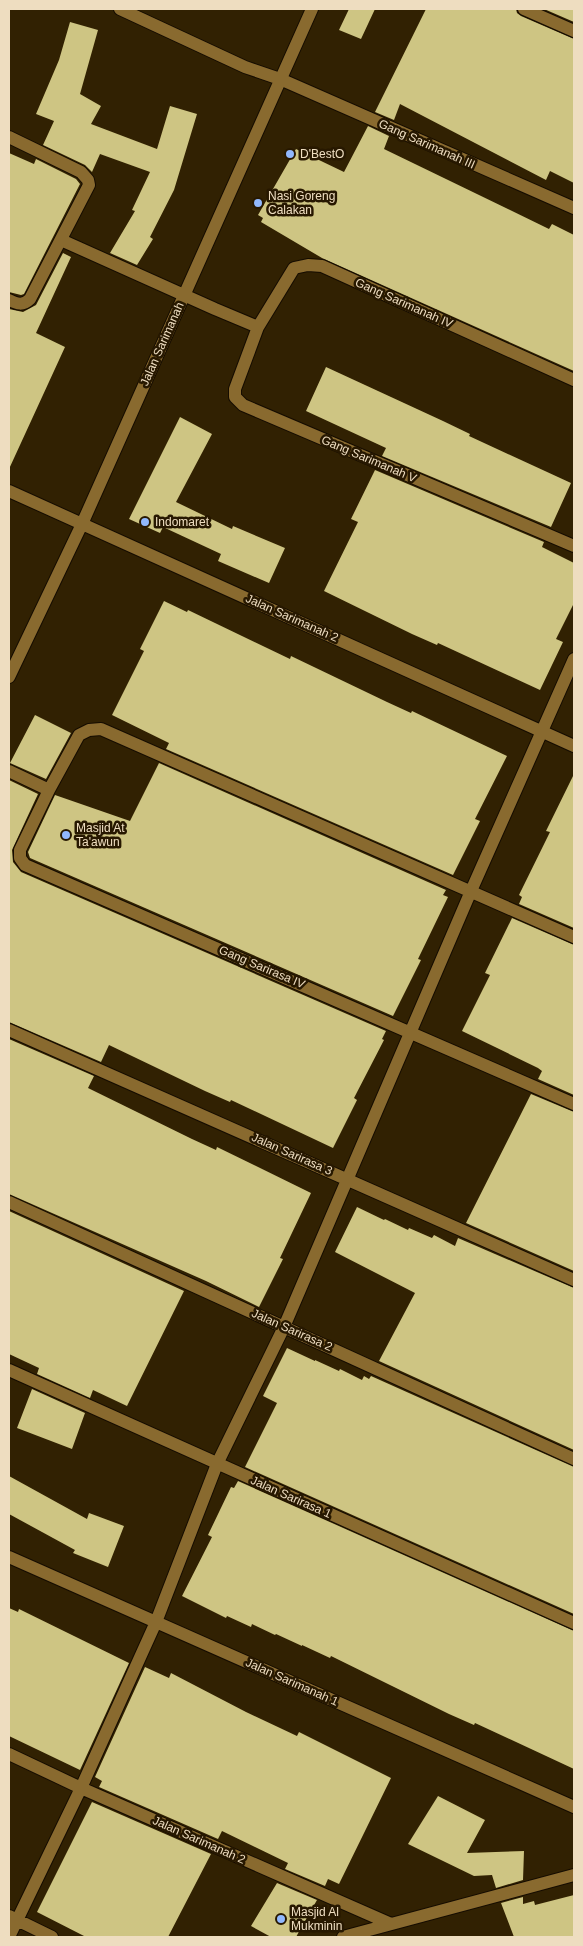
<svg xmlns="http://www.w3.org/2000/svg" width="583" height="1946" font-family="Arial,sans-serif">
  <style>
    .building { fill: #cec583 }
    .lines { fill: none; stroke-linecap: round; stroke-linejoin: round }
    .minor-casing { stroke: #150c00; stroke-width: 14 }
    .minor { stroke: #896a2f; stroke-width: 12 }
    .poi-dot { fill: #91b8fd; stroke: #271800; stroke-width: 2 }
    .labels { text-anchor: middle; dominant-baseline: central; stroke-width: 5; stroke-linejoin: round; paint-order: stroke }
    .street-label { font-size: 12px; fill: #eeddc0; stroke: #271800 }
    .poi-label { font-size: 12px; fill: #eeddc0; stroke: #271800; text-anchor: start }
  </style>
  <rect width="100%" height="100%" fill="#312102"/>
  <!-- building -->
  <path class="building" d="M 349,9 L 375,9 L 361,39 L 339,30 Z
    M 426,9 L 516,9 L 517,13 L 521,16 L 574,39 L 574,183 L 550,171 L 546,180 L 400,104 L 394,120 L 375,112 Z
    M 544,9 L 574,9 L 574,22 Z
    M 70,22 L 98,30 L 80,94 L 101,106 L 91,124 L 157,149 L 170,106 L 197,114 L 174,190 L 150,237 L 153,239 L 137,265 L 110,253 L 135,211 L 132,210 L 150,172 L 100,154 L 92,172 L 85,165 L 43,145 L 54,121 L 36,114 L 59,60 Z
    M 368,126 L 389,136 L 384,149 L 549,229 L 552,224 L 574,235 L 574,371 L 322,258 L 261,222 L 263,218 L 258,215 L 296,149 L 344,172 Z
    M 9,153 L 34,164 L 36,159 L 76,179 L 80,184 L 24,294 L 21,295 L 9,292 Z
    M 63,253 L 71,257 L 36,333 L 65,347 L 9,469 L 9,309 L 23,312 L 36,305 Z
    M 326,367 L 443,421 L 470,434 L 469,436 L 571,483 L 551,527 L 382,456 L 386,448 L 306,411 Z
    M 180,417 L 212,434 L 176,502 L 232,529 L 233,526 L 285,548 L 269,583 L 218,561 L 221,554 L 163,527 L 160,533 L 129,519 Z
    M 375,470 L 544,542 L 542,547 L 574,563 L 574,603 L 556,639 L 563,642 L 540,690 L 438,643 L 437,645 L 412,634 L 324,591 L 358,522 L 351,519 Z
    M 164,601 L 187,612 L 188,610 L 290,659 L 291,656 L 387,702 L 411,713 L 412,711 L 507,756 L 475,819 L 480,821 L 453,875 L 166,749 L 169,743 L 112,715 L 144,651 L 140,649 Z
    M 35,715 L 71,733 L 46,779 L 10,763 Z
    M 159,763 L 446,890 L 443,895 L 448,897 L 418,959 L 421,960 L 393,1016 L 30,858 L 28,852 L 55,795 L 130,821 Z
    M 574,774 L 574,928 L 519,904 L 522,897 L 519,895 L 550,832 L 546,831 Z
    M 9,780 L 38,794 L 12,850 L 13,862 L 21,872 L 386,1031 L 382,1039 L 384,1040 L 354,1098 L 357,1100 L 333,1148 L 231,1100 L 230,1102 L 205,1091 L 109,1045 L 101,1062 L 9,1022 Z
    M 512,918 L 574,945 L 574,1095 L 538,1079 L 542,1071 L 538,1068 L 462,1031 L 490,975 L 485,973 Z
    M 9,1039 L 94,1076 L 88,1088 L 192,1139 L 216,1150 L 217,1147 L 311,1193 L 280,1258 L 283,1259 L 259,1307 L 206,1281 L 9,1194 Z
    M 531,1094 L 574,1112 L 574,1271 L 466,1223 Z
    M 357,1207 L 384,1220 L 385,1219 L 408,1230 L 409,1228 L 432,1238 L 434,1235 L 455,1246 L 458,1238 L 574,1288 L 574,1450 L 379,1361 L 415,1293 L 335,1252 Z
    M 9,1211 L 184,1291 L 127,1406 L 93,1390 L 90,1398 L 37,1374 L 39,1368 L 9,1354 Z
    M 287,1348 L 315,1361 L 315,1360 L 339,1371 L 340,1369 L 362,1380 L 364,1376 L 369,1379 L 371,1376 L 574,1467 L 574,1614 L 245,1467 L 277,1403 L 263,1396 Z
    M 32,1389 L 85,1413 L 72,1449 L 17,1428 Z
    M 9,1476 L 87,1519 L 89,1513 L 124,1526 L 108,1567 L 73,1553 L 75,1550 L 9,1514 Z
    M 238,1481 L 574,1631 L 574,1769 L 475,1723 L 474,1725 L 449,1714 L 331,1656 L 330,1658 L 302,1645 L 302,1646 L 276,1634 L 275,1635 L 252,1624 L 251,1627 L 227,1616 L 226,1618 L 182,1596 L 212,1537 L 208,1535 L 231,1487 L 234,1488 Z
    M 9,1608 L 18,1612 L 19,1609 L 129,1663 L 80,1770 L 9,1736 Z
    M 145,1667 L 169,1678 L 171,1673 L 246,1712 L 297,1736 L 299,1732 L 391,1778 L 339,1884 L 328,1879 L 325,1886 L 285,1869 L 288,1863 L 222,1831 L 218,1839 L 99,1787 L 102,1781 L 95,1777 Z
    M 438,1796 L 485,1820 L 467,1853 L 524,1851 L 523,1880 L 496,1888 L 492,1875 L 474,1876 L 408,1844 Z
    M 92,1802 L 211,1854 L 168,1937 L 86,1937 L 37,1912 Z
    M 277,1883 L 317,1900 L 296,1937 L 271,1937 L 251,1926 Z
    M 574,1895 L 574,1937 L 514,1937 L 501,1903 L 523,1897 L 523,1904 L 534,1901 L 535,1905 Z"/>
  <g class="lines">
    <defs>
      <path id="minor" d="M 120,9 L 245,67 L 280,79 L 574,208
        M 524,9 L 574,31
        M 9,137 L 81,172 L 88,180 L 89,185 L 30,299 C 23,306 17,304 9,300
        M 61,240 L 215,309 L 258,327
        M 574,380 L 322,266 L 308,265 L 294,268 L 258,327 L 235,389 L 235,397 L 243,405 L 574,546
        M 9,491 L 574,746
        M 9,677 L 82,524 L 312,9
        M 9,771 L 49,790
        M 574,937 L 101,729 L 89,730 L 79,735 L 49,790 L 20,850 L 20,858 L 25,865 L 574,1104
        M 9,1030 L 574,1280
        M 9,1202 L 574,1459
        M 9,1370 L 574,1623
        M 9,1557 L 574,1807
        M 9,1754 L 81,1788 L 391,1924
        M 9,1916 L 52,1937
        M 9,1937 L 81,1788 L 156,1622 L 217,1464 L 284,1327 L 471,891 L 574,659
        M 343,1937 L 574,1875"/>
    </defs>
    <!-- minor casing -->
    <use href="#minor" class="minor-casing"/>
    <!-- minor -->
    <use href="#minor" class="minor"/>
  </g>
  <!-- markers -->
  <g class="poi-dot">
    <circle cx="290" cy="154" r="5"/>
    <circle cx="258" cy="203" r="5"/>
    <circle cx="145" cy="522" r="5"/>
    <circle cx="66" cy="835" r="5"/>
    <circle cx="281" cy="1919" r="5"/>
  </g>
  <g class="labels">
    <!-- street labels -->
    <g class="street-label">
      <text transform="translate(427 144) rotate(24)">Gang Sarimanah III</text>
      <text transform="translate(404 303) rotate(24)">Gang Sarimanah IV</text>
      <text transform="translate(162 344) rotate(-66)">Jalan Sarimanah</text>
      <text transform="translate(369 459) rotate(23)">Gang Sarimanah V</text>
      <text transform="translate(292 618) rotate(24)">Jalan Sarimanah 2</text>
      <text transform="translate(262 967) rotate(23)">Gang Sarirasa IV</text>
      <text transform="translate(292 1154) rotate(24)">Jalan Sarirasa 3</text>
      <text transform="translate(292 1330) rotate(24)">Jalan Sarirasa 2</text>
      <text transform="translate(291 1497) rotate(24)">Jalan Sarirasa 1</text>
      <text transform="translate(292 1682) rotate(24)">Jalan Sarimanah 1</text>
      <text transform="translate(199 1840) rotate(24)">Jalan Sarimanah 2</text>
    </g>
    <!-- poi labels -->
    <g class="poi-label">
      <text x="300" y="154">D'BestO</text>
      <text x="268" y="196">Nasi Goreng<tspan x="268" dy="14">Calakan</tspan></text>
      <text x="155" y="522">Indomaret</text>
      <text x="76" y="828">Masjid At<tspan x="76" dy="14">Ta'awun</tspan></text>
      <text x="291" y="1912">Masjid Al<tspan x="291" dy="14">Mukminin</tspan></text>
    </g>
  </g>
  <!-- border -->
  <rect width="583" height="1946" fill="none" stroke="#eeddc0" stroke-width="20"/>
</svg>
